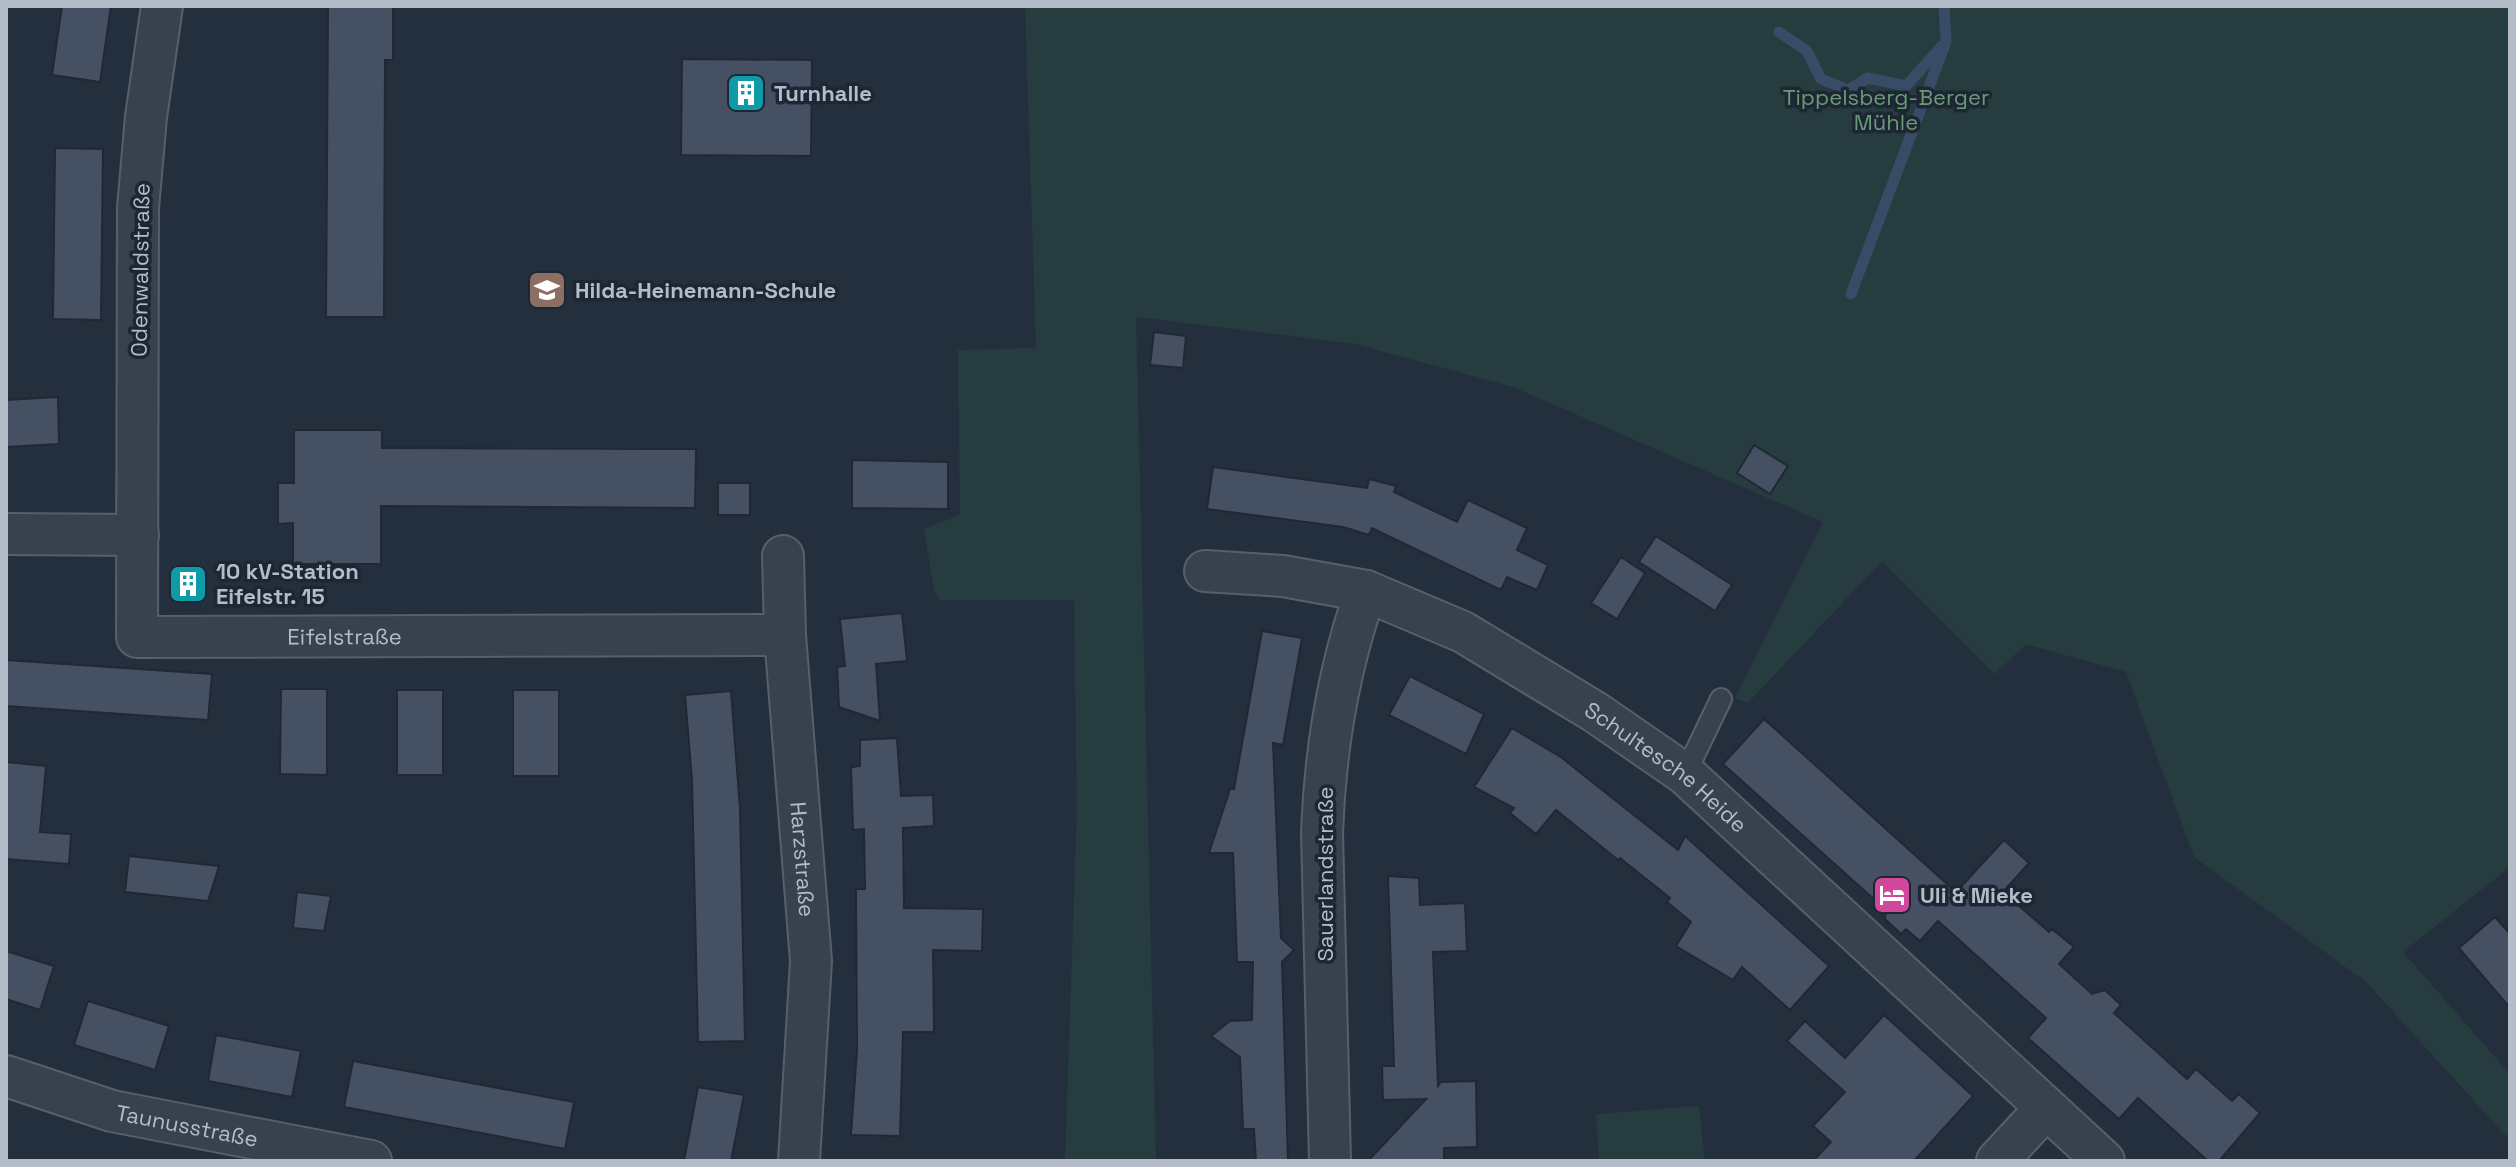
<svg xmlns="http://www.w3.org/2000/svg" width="2516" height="1167" font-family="'Space Grotesk',sans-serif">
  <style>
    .green { fill: #263c3f }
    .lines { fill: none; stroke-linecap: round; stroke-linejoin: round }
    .stream { stroke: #394c67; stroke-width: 11 }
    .building { fill: #455162; stroke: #1f2835; stroke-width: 2 }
    .lane-casing { stroke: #565f6c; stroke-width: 24 }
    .street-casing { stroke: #565f6c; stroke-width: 44 }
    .lane { stroke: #38414e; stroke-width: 20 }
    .street { stroke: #38414e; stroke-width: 40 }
    .labels { text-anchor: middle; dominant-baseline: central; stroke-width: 7; stroke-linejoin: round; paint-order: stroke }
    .poi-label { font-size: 22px; font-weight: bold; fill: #b4bcc9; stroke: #1d2633; text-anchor: start }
    .park-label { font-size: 22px; fill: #6b9a76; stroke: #1d2633 }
    .street-label { font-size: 22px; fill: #b4bcc9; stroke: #1d2633 }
  </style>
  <rect width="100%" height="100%" fill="#242f3e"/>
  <!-- green -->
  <path class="green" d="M 1025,6 L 2510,6 L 2510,867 L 2403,952 L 2510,1074 L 2510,1133 L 2506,1136 L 2366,982 L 2194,857 L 2126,672 L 2026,644 L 1995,674 L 1882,561 L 1748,703 L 1735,699 L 1823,522 L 1513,387 L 1355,344 L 1136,317 L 1156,1161 L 1065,1161 L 1077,810 L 1074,600 L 940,600 L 934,590 L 924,529 L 960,515 L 958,350 L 1036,348 Z
    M 1699,1106 L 1705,1161 L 1599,1161 L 1596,1114 Z"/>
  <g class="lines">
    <!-- stream -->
    <path class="stream" d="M 1779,32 L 1807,51 L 1821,79 L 1848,90 L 1868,78 L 1906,86 L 1942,46
      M 1851,294 L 1946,42 L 1944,6"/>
  </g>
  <!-- building -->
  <path class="building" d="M 62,6 L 111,6 L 100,82 L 52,75 Z
    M 328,6 L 393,6 L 393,60 L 385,60 L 384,317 L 326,317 Z
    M 682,59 L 812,60 L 811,156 L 681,155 Z
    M 55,148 L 103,149 L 101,320 L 53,319 Z
    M 1154,332 L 1186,336 L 1183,368 L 1150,365 Z
    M 58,397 L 59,444 L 6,447 L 6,400 Z
    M 294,430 L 382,430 L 382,448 L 696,449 L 695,508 L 381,506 L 381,564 L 293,564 L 293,523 L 278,524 L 278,483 L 294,483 Z
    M 1754,445 L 1788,466 L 1770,494 L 1737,473 Z
    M 852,460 L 948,462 L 948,509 L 852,508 Z
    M 1213,467 L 1367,488 L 1369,479 L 1396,486 L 1394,492 L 1457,522 L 1468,500 L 1527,528 L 1517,550 L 1548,565 L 1537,590 L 1507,577 L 1501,590 L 1372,528 L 1369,535 L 1343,527 L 1207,509 Z
    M 718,483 L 750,483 L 750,515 L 718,515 Z
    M 1656,536 L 1732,585 L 1715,611 L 1639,562 Z
    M 1621,557 L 1645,573 L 1617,619 L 1591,603 Z
    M 902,613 L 907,661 L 876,664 L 880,721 L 839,707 L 837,667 L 845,666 L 840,619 Z
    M 1262,631 L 1302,638 L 1283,745 L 1273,743 L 1281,938 L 1294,950 L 1282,962 L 1288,1161 L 1256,1161 L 1254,1129 L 1243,1129 L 1240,1057 L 1211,1036 L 1230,1021 L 1252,1020 L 1253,962 L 1237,962 L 1233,853 L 1209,853 L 1230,789 L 1234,789 Z
    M 6,660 L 212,674 L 208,720 L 6,706 Z
    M 1410,676 L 1484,714 L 1466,754 L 1389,715 Z
    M 281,689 L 327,689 L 327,775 L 280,774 Z
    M 397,690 L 443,690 L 443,775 L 397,775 Z
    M 513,690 L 559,690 L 559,776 L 513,776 Z
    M 731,691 L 740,809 L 745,1041 L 698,1042 L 692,780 L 685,695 Z
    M 1764,719 L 1956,892 L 2004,840 L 2029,863 L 2003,892 L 2049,932 L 2052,929 L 2074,947 L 2059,964 L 2092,994 L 2105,990 L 2121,1005 L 2114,1013 L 2187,1079 L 2196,1069 L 2232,1101 L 2239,1094 L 2260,1113 L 2219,1161 L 2208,1161 L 2138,1098 L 2119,1119 L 2028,1038 L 2046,1018 L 1938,921 L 1920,941 L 1906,929 L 1901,934 L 1885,919 L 1886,910 L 1723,764 Z
    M 1512,728 L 1562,758 L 1678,850 L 1685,836 L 1829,966 L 1790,1010 L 1742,967 L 1733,980 L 1676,946 L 1691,922 L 1667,902 L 1670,898 L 1620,858 L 1618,860 L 1556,810 L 1536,834 L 1510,813 L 1514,808 L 1474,787 Z
    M 897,738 L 901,796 L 933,795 L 934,826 L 903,828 L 904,908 L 983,909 L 982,951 L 933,950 L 934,1032 L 903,1032 L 900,1136 L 851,1135 L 857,1050 L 856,889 L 865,889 L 864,829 L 853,830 L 851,767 L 860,766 L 860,740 Z
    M 6,762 L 46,766 L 40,832 L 71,834 L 69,864 L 6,859 Z
    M 129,856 L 219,866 L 208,901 L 125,892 Z
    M 1388,876 L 1419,878 L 1420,905 L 1465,903 L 1467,951 L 1433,952 L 1438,1086 L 1441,1082 L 1476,1081 L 1477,1147 L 1444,1148 L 1444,1159 L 1440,1161 L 1368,1161 L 1426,1099 L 1383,1100 L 1382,1066 L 1394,1066 Z
    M 297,892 L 331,896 L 324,931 L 293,928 Z
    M 2495,917 L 2510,934 L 2510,1008 L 2459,948 Z
    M 6,951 L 54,966 L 40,1010 L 6,999 Z
    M 88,1001 L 169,1026 L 155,1070 L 74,1045 Z
    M 1884,1015 L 1973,1096 L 1914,1161 L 1813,1161 L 1831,1142 L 1813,1126 L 1845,1092 L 1787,1041 L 1805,1021 L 1845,1058 Z
    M 216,1035 L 301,1051 L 292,1097 L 208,1081 Z
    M 353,1061 L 574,1102 L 565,1149 L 344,1107 Z
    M 698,1087 L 744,1095 L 731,1161 L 684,1161 Z"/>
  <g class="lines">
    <defs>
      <path id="lane" d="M 1685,774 L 1721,699"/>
      <g id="street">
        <path id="s1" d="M 162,6 L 146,117 L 138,208 L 137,637 L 785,635"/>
        <path d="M 6,534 L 138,535"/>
        <path id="s2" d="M 783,556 L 785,635 L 811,961 L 799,1161"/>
        <path id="s3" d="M 1205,571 L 1283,576 L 1366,591 L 1463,632 L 1595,712 L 1685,774 L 2104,1161"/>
        <path id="s4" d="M 6,1076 L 112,1111 L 371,1161"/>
        <path d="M 1330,1161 L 1322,832 C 1325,752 1339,667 1366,591"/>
        <path d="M 1997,1161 L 2045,1109"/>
      </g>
    </defs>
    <!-- lane casing -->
    <use href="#lane" class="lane-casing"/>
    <!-- street casing -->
    <use href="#street" class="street-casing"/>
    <!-- lane -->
    <use href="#lane" class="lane"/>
    <!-- street -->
    <use href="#street" class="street"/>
  </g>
  <!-- icons -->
  <defs>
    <symbol id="building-square" viewBox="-11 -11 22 22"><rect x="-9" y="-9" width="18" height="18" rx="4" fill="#0f9aa8" stroke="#1d2633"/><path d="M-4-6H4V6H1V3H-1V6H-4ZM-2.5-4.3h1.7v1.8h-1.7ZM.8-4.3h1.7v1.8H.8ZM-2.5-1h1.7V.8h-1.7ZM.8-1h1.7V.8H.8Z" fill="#fff"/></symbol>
    <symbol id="school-square" viewBox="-11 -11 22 22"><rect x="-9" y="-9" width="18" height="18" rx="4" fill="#8d6e63" stroke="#1d2633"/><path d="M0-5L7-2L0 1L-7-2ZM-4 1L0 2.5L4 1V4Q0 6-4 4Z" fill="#fff"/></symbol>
    <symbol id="hotel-square" viewBox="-11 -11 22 22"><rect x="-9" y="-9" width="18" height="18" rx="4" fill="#d1479c" stroke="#1d2633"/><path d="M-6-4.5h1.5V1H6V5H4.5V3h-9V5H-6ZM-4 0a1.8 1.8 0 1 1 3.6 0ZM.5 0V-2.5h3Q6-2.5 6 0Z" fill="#fff"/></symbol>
  </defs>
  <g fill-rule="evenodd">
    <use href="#building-square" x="724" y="71" width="44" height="44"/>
    <use href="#school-square" x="525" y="268" width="44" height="44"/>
    <use href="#building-square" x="166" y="562" width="44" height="44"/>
    <use href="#hotel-square" x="1870" y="873" width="44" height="44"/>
  </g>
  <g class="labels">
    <!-- poi labels -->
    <g class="poi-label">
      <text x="774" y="93">Turnhalle</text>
      <text x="575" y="290">Hilda-Heinemann-Schule</text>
      <text x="216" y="571">10 kV-Station<tspan x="216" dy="25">Eifelstr. 15</tspan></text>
      <text x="1920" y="895">Uli &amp; Mieke</text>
    </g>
    <!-- park labels -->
    <g class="park-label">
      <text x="1886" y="97">Tippelsberg-Berger<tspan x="1886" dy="25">Mühle</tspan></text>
    </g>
    <!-- street labels -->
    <g class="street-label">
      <text transform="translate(140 270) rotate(-89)">Odenwaldstraße</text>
      <text stroke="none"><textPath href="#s1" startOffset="840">Eifelstraße</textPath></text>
      <text stroke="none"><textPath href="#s3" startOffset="512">Schultesche Heide</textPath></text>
      <text stroke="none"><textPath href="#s2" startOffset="304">Harzstraße</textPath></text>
      <text transform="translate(1325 874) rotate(-90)">Sauerlandstraße</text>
      <text stroke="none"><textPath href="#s4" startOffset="188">Taunusstraße</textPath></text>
    </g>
  </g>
  <!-- border -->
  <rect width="2516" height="1167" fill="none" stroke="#b4bcc9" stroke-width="16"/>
</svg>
